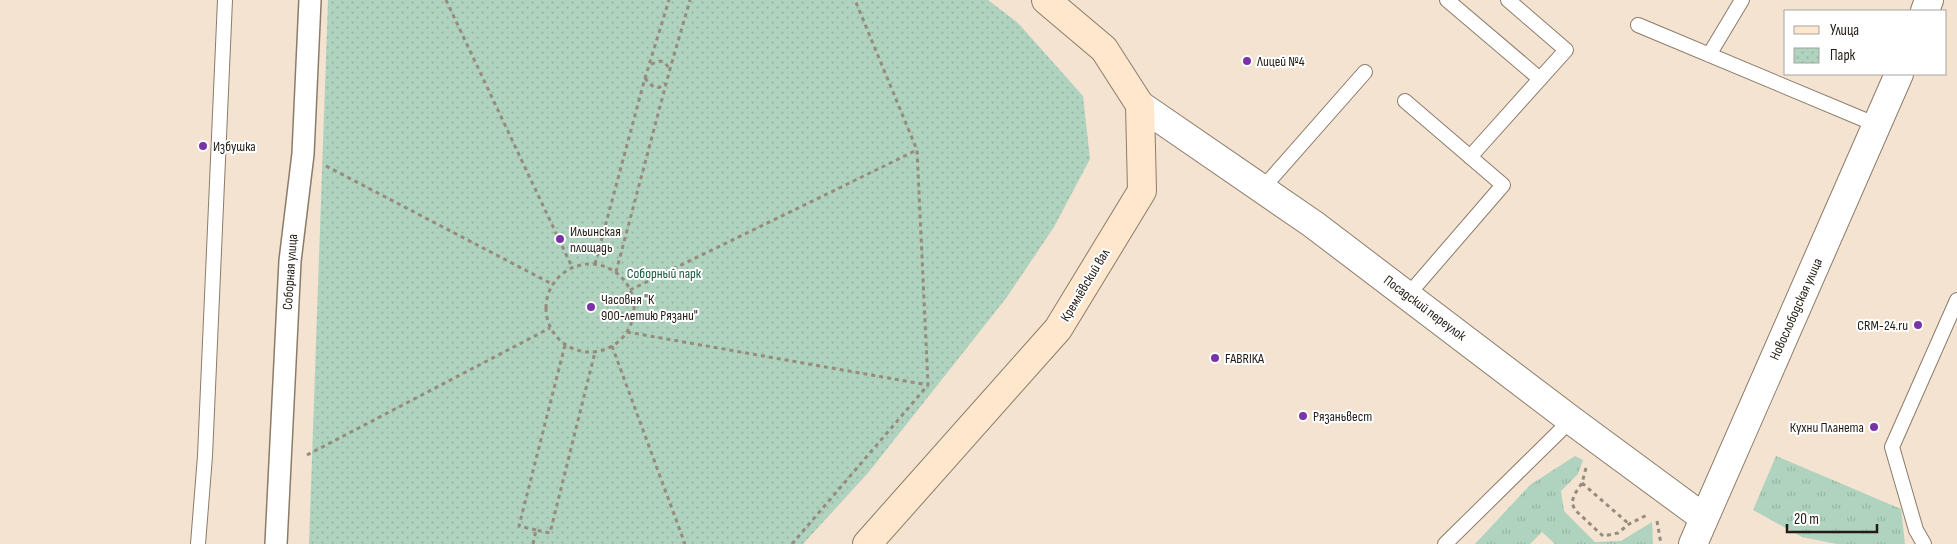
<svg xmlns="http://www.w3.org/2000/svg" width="1957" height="544" font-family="'Sofia Sans Condensed',sans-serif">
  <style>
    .grass { fill: url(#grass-tufts) }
    .park { fill: url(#park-dots) }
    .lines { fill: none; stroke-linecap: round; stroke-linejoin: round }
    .service-casing { stroke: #8b7c6a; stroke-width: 16 }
    .pedestrian-casing { stroke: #8b7c6a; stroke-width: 24 }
    .minor-casing { stroke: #8b7c6a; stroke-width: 30 }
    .secondary-casing { stroke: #8b7c6a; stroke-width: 30 }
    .path { stroke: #978b7d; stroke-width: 3; stroke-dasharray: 4 4; stroke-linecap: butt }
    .service { stroke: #fff; stroke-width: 14 }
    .pedestrian { stroke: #fff; stroke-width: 21 }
    .minor { stroke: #fff; stroke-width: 28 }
    .secondary { stroke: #fee7cc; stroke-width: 28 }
    .poi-dot { fill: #7933a7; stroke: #fff; stroke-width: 2 }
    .labels { text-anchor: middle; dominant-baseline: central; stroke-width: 4; stroke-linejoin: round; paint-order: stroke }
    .poi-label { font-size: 14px; fill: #221c15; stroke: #fff; text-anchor: start }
    .street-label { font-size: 14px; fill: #221c15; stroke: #fff }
    .park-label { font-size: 14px; fill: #195a3f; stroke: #fff }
  </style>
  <defs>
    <pattern id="grass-tufts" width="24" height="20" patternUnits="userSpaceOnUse" patternTransform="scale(1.25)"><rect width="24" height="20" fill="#afd3bf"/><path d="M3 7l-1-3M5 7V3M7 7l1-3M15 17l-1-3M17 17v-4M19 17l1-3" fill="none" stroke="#96b5a3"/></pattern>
    <pattern id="park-dots" width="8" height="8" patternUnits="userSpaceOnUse" patternTransform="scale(1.25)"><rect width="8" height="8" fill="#afd3bf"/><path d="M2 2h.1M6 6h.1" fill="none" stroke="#96b5a3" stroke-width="1.8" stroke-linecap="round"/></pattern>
  </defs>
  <rect width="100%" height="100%" fill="#f4e3d0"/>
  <!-- grass -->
  <path class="grass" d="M 1575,456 L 1583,460 L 1578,474 L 1561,491 L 1564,511 L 1595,542 L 1621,541 L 1652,522 L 1653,544 L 1555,544 L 1542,532 L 1530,544 L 1475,544 L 1530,485 Z
    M 1776,456 L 1901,509 L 1905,544 L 1837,544 L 1802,537 L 1753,510 Z"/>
  <!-- park -->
  <path class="park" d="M 328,0 L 988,0 L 1018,23 L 1083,96 L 1090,159 L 1054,227 L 1007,297 L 868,473 L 803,544 L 309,544 Z"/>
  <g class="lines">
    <defs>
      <path id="service" d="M 1447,0 L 1540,79
        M 1638,25 L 1877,125
        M 1709,55 L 1742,0
        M 1405,101 L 1503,185 L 1408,295
        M 1470,157 L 1566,50 L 1508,0
        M 1262,189 L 1365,72
        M 198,544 L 205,456 L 225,0
        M 1445,544 L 1571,420
        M 1924,544 L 1916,530 L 1892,447 L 1957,300"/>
      <path id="pedestrian" d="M 276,544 L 290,261 L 303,154 L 310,0"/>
      <path id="minor" d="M 1925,11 L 1929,0
        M 1140,105 L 1313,224 L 1571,420 L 1704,518
        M 1693,544 L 1899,74"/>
      <path id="secondary" d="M 867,544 L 1058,329 L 1142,191 L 1140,105 L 1104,49 L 1046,0"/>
    </defs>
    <!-- service casing -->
    <use href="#service" class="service-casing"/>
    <!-- pedestrian casing -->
    <use href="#pedestrian" class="pedestrian-casing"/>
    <!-- minor casing -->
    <use href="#minor" class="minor-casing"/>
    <!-- secondary casing -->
    <use href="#secondary" class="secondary-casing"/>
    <!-- path -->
    <path class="path" d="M 446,0 L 572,267
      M 651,64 L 661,61 L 665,63 L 670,69
      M 645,78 C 651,86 657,92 665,83
      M 326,166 L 552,284
      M 595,264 L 645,78 L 669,0
      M546 308a44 44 0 1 1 88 0a44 44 0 1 1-88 0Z
      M 616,272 L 670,69 L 690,0
      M 630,290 L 917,150
      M 627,332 L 928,385
      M 612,346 L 685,544
      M 307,455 L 550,328
      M 1586,468 L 1582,483 L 1574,495 L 1572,503 L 1575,510 L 1603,536 L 1618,533 L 1629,524 L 1649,514
      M 1582,483 L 1629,524
      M 1657,521 L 1661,544
      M 536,530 L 519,526 L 565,345
      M 533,544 L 536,530 L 550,533 L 595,352
      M 792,544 L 928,385 L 917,150 L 855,0"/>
    <!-- service -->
    <use href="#service" class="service"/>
    <!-- pedestrian -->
    <use href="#pedestrian" class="pedestrian"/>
    <!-- minor -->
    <use href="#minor" class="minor"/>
    <!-- secondary -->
    <use href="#secondary" class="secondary"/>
  </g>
  <!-- markers -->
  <g class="poi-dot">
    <circle cx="1247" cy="61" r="5"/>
    <circle cx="203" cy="146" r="5"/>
    <circle cx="560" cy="239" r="5"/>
    <circle cx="591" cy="307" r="5"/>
    <circle cx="1918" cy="325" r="5"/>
    <circle cx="1215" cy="358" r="5"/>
    <circle cx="1303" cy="416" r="5"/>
    <circle cx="1874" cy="427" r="5"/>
  </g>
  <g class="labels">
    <!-- poi labels -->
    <g class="poi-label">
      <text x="1257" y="61">Лицей №4</text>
      <text x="213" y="146">Избушка</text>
      <text x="570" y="231">Ильинская<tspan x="570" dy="16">площадь</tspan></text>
      <text x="601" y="299">Часовня "К<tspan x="601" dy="16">900-летию Рязани"</tspan></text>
      <text x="1908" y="325" text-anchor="end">CRM-24.ru</text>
      <text x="1225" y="358">FABRIKA</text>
      <text x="1313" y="416">Рязаньвест</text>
      <text x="1864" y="427" text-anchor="end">Кухни Планета</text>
    </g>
    <!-- street labels -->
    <g class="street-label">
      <text transform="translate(290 272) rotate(-86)">Соборная улица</text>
      <text transform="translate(1085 285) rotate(-59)">Кремлёвский вал</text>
      <text transform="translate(1425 308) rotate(37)">Посадский переулок</text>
      <text transform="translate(1796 309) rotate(-66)">Новослободская улица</text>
    </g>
    <!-- park labels -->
    <g class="park-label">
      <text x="664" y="273">Соборный парк</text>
    </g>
  </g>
  <!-- legend -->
  <rect x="1784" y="10" width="162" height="65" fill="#ffffff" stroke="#a7a4a1"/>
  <rect x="1794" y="26" width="25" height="8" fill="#fee7cc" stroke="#a7a4a1"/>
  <text x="1830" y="35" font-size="15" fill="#221c15">Улица</text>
  <rect x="1794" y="48" width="25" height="15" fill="url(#park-dots)" stroke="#a7a4a1"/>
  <text x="1830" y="60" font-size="15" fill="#221c15">Парк</text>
  <!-- scale -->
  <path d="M1787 524v8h90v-8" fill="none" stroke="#221c15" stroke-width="2.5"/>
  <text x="1794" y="524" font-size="15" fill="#221c15" stroke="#ffffff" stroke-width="4" paint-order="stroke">20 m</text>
</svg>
